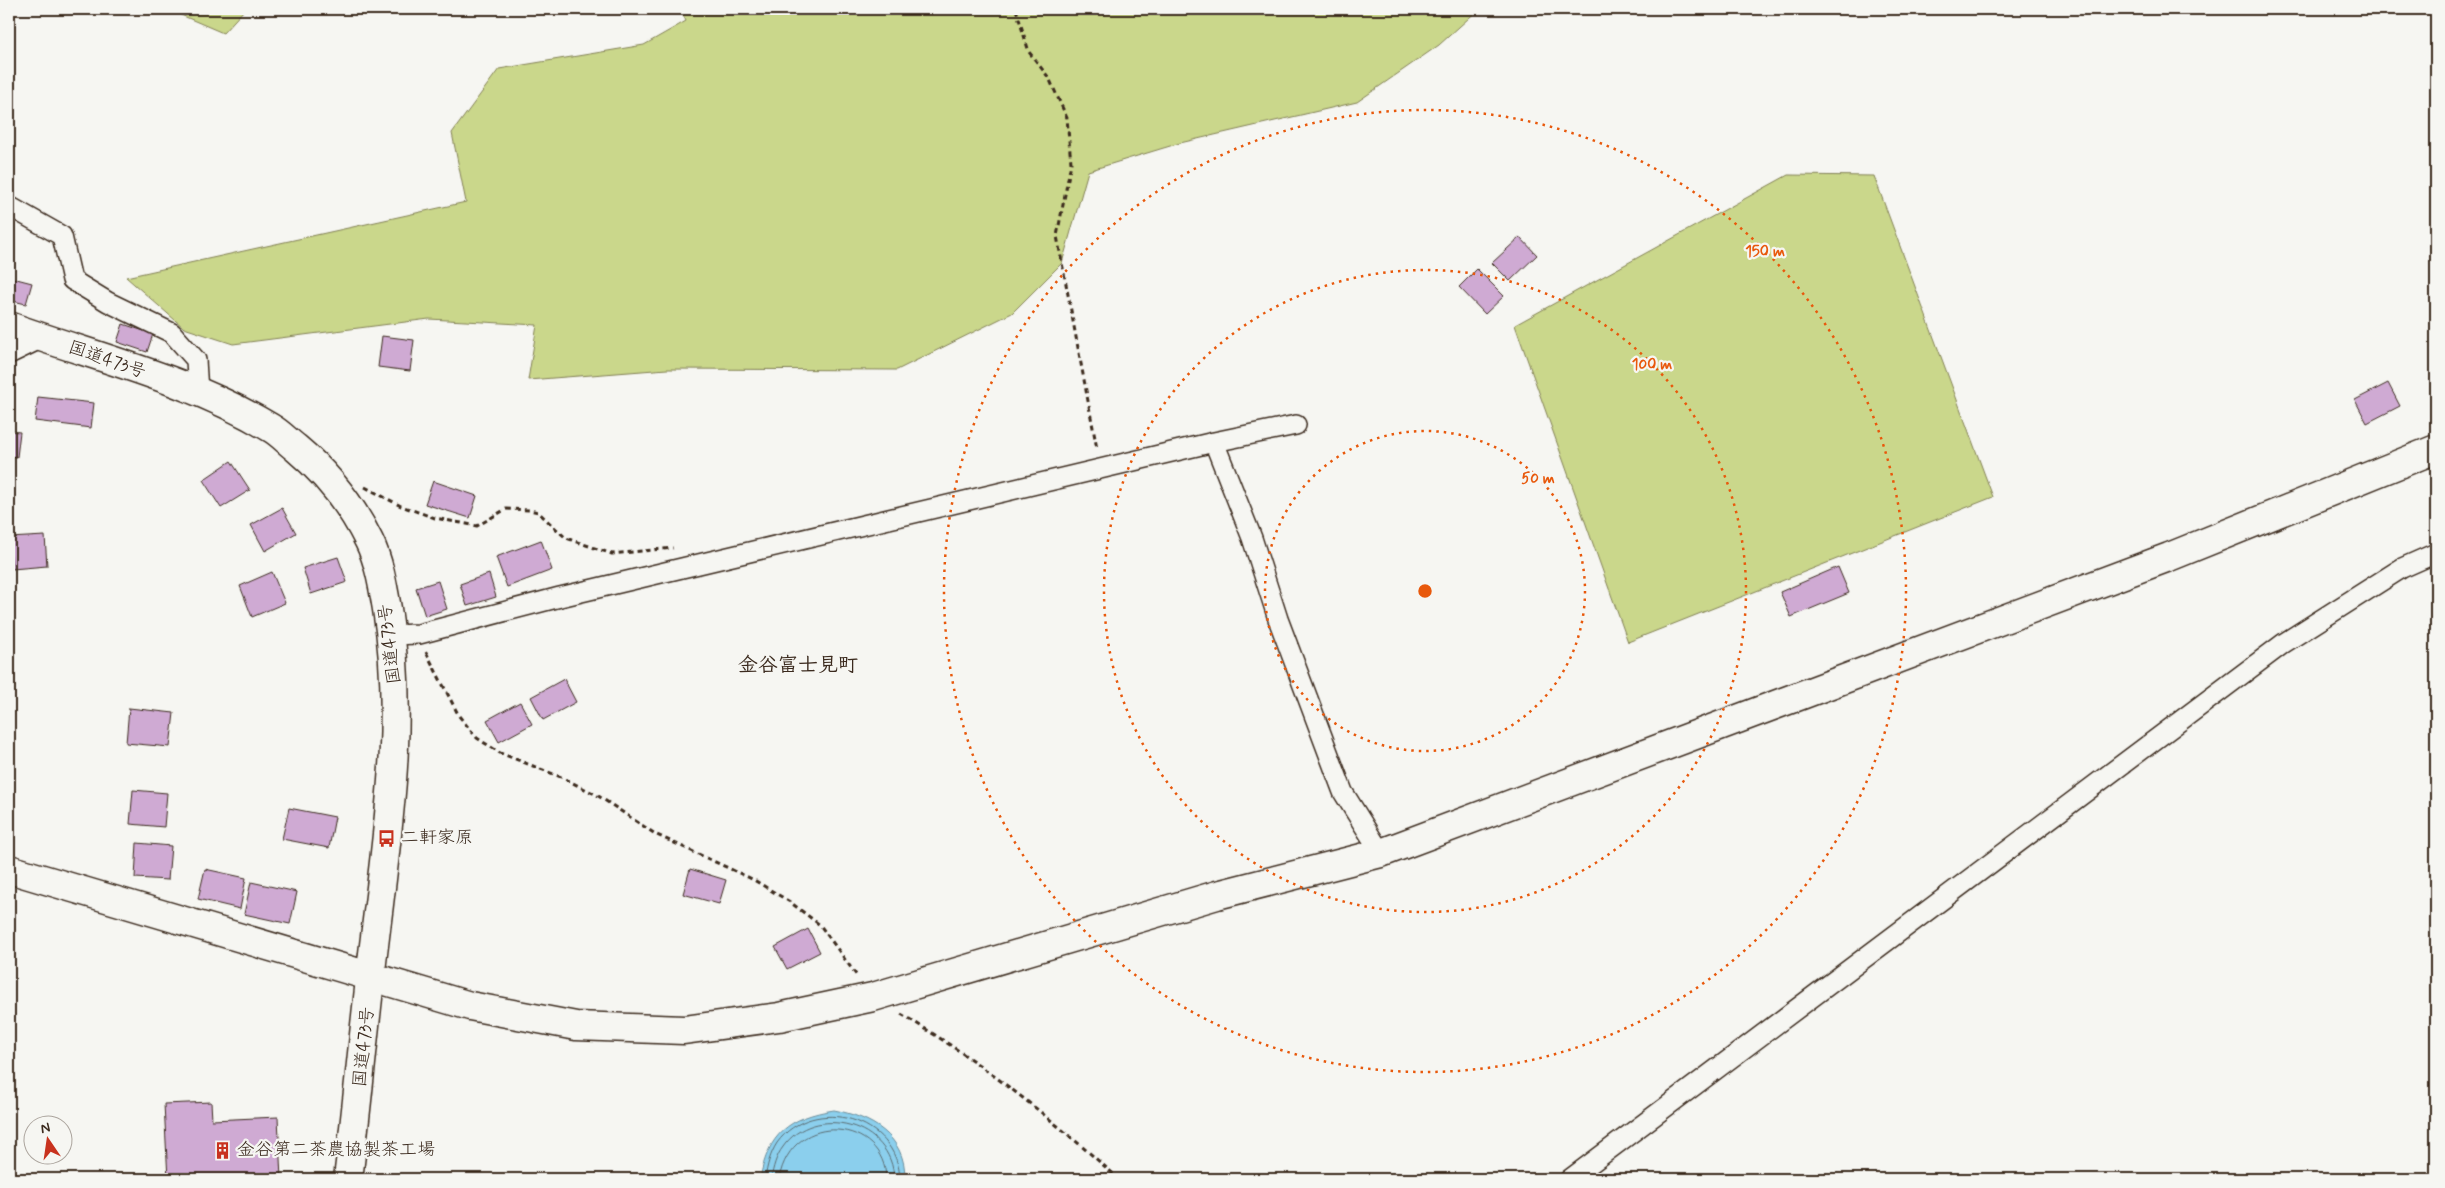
<svg xmlns="http://www.w3.org/2000/svg" width="2445" height="1188" font-family="Mynerve,'Klee One',sans-serif">
  <style>
    .green { fill: #cad78b; stroke: #828054 }
    .water { fill: #8bcfed; stroke: #6b8d9a }
    .lines { fill: none; stroke-linecap: round; stroke-linejoin: round }
    .shore { stroke: #5b6c71; stroke-width: 1 }
    .building { fill: #cfaad3; stroke: #3b2a1e }
    .street-casing { stroke: #3b2a1e; stroke-width: 22 }
    .secondary-casing { stroke: #3b2a1e; stroke-width: 31 }
    .highway-casing { stroke: #3b2a1e; stroke-width: 31 }
    .path { stroke: #3b2a1e; stroke-width: 3; stroke-dasharray: 5 4; stroke-linecap: butt }
    .street { stroke: #f6f6f2; stroke-width: 19 }
    .secondary { stroke: #f6f6f2; stroke-width: 28 }
    .highway { stroke: #f6f6f2; stroke-width: 28 }
    .ring { fill: none; stroke: #e8590c; stroke-width: 2.5; stroke-dasharray: 2.5 5 }
    .labels { text-anchor: middle; dominant-baseline: central; stroke-width: 4.5; stroke-linejoin: round; paint-order: stroke }
    .street-label { font-size: 18px; fill: #3b2a1e; stroke: #f6f6f2 }
    .poi-label { font-size: 18px; fill: #3b2a1e; stroke: #f6f6f2; text-anchor: start }
    .quarter-label { font-size: 20px; font-weight: bold; fill: #3b2a1e; stroke: #f6f6f2 }
    .centre { fill: #e8590c; stroke: #f6f6f2; stroke-width: 2.5 }
    .ring-label { font-size: 15px; text-anchor: middle; font-weight: bold; fill: #e8590c; stroke: #f6f6f2; stroke-width: 4.5; stroke-linejoin: round; paint-order: stroke }
  </style>
  <rect width="100%" height="100%" fill="#f6f6f2"/>
  <filter id="ink" filterUnits="userSpaceOnUse"><feTurbulence type="fractalNoise" baseFrequency=".02" numOctaves="2"/><feDisplacementMap in="SourceGraphic" scale="10" xChannelSelector="R" yChannelSelector="G"/><feConvolveMatrix kernelMatrix="1 2 1 2 8 2 1 2 1" color-interpolation-filters="sRGB"/></filter>
  <g filter="url(#ink)">
    <!-- green -->
    <path class="green" d="M 167,9 L 245,9 L 223,33 Z
      M 680,9 L 1479,9 L 1439,45 L 1357,102 L 1180,143 L 1088,171 L 1062,263 L 1012,313 L 897,370 L 667,369 L 528,380 L 537,325 L 429,319 L 233,344 L 184,328 L 126,277 L 466,202 L 452,133 L 499,69 L 644,45 L 686,21 Z
      M 1788,175 L 1874,176 L 1993,497 L 1628,642 L 1515,325 Z"/>
    <!-- water -->
    <path class="water" d="M 834,1110 C 871,1117 906,1136 905,1179 L 760,1179 C 768,1134 789,1117 834,1110 Z"/>
    <g class="lines">
      <!-- shore -->
      <path class="shore" d="M 765,1179 C 767,1166 770,1154 777,1143 C 813,1093 898,1118 900,1179
        M 771,1179 C 773,1168 776,1156 783,1147 C 814,1102 893,1123 894,1179
        M 779,1179 C 792,1107 886,1120 886,1179"/>
    </g>
    <!-- building -->
    <path class="building" d="M 1520,237 L 1537,255 L 1510,281 L 1492,263 Z
      M 1477,269 L 1504,296 L 1485,314 L 1459,287 Z
      M 9,277 L 32,283 L 26,304 L 9,300 Z
      M 123,324 L 153,334 L 147,352 L 117,342 Z
      M 382,336 L 414,340 L 410,371 L 378,367 Z
      M 2388,383 L 2400,406 L 2367,423 L 2355,400 Z
      M 38,397 L 94,403 L 91,428 L 35,421 Z
      M 9,431 L 20,432 L 17,457 L 9,456 Z
      M 231,461 L 250,490 L 221,508 L 203,480 Z
      M 433,481 L 477,496 L 470,518 L 425,504 Z
      M 282,508 L 296,533 L 265,551 L 251,525 Z
      M 45,536 L 47,566 L 12,569 L 9,538 Z
      M 541,540 L 552,570 L 507,587 L 496,557 Z
      M 338,557 L 347,582 L 311,594 L 303,568 Z
      M 1838,567 L 1849,593 L 1791,617 L 1780,592 Z
      M 272,572 L 285,603 L 252,617 L 240,586 Z
      M 489,574 L 496,597 L 467,606 L 460,584 Z
      M 438,581 L 447,609 L 425,616 L 416,588 Z
      M 564,679 L 576,702 L 543,720 L 531,697 Z
      M 520,702 L 532,724 L 499,742 L 487,720 Z
      M 129,708 L 174,713 L 170,747 L 126,743 Z
      M 133,790 L 167,793 L 164,827 L 130,824 Z
      M 289,808 L 335,817 L 329,848 L 282,839 Z
      M 137,843 L 171,846 L 168,880 L 135,878 Z
      M 205,869 L 246,878 L 240,909 L 198,899 Z
      M 690,869 L 726,880 L 719,904 L 683,894 Z
      M 251,882 L 297,892 L 290,924 L 244,914 Z
      M 808,929 L 820,952 L 787,969 L 775,947 Z
      M 211,1102 L 212,1120 L 278,1117 L 281,1179 L 168,1179 L 164,1104 Z"/>
    <g class="lines">
      <defs>
        <path id="street" d="M 9,206 L 62,236 L 72,280 L 108,302 L 172,333 L 196,360 L 198,392
          M 9,354 L 42,338
          M 1214,442 L 1252,538 L 1278,619 L 1343,792 L 1381,853
          M 391,635 L 419,634 L 560,597 L 745,553 L 1214,442 L 1296,425
          M 1570,1179 L 2284,643 L 2402,568 L 2436,553"/>
        <path id="secondary" d="M 9,869 L 470,1006 L 576,1026 L 684,1030 L 779,1017 L 873,997 L 1217,895 L 1381,853 L 2169,557 L 2436,449"/>
        <path id="highway" d="M 9,326 C 95,357 192,380 271,428 C 280,433 288,442 296,448 C 327,474 351,504 369,541 C 379,561 383,586 387,609 C 405,718 388,828 375,937 C 365,1018 358,1099 348,1179"/>
      </defs>
      <!-- street casing -->
      <use href="#street" class="street-casing"/>
      <!-- secondary casing -->
      <use href="#secondary" class="secondary-casing"/>
      <!-- highway casing -->
      <use href="#highway" class="highway-casing"/>
      <!-- path -->
      <path class="path" d="M 1016,9 L 1029,52 L 1049,78 L 1067,118 L 1071,163 L 1057,236 L 1097,449
        M 365,487 L 401,506 L 435,518 L 477,526 L 506,509 L 530,510 L 538,512 L 566,538 L 612,554 L 673,548
        M 426,652 L 459,716 L 477,738 L 500,753 L 561,777 L 597,795 L 655,834 L 754,880 L 790,902 L 820,925 L 857,976
        M 901,1014 C 979,1060 1051,1118 1119,1179"/>
      <!-- street -->
      <use href="#street" class="street"/>
      <!-- secondary -->
      <use href="#secondary" class="secondary"/>
      <!-- highway -->
      <use href="#highway" class="highway"/>
    </g>
  </g>
  <!-- distance rings -->
  <g class="ring">
    <circle cx="1425" cy="591" r="160"/>
    <circle cx="1425" cy="591" r="321"/>
    <circle cx="1425" cy="591" r="481"/>
  </g>
  <!-- icons -->
  <defs>
    <symbol id="bus-bare" viewBox="-9 -9 18 18"><path d="M-5-6H5V4H4V6H2V4H-2V6H-4V4H-5ZM-3.5-4V0h7V-4ZM-3.5 1.2v1.5H-2V1.2ZM2 1.2v1.5H3.5V1.2Z" fill="#c8321e" stroke="#f6f6f2" stroke-width="2.5" paint-order="stroke"/></symbol>
    <symbol id="building-bare" viewBox="-9 -9 18 18"><path d="M-4-6H4V6H1V3H-1V6H-4ZM-2.5-4.3h1.7v1.8h-1.7ZM.8-4.3h1.7v1.8H.8ZM-2.5-1h1.7V.8h-1.7ZM.8-1h1.7V.8H.8Z" fill="#c8321e" stroke="#f6f6f2" stroke-width="2.5" paint-order="stroke"/></symbol>
  </defs>
  <g fill-rule="evenodd">
    <use href="#bus-bare" x="374" y="826" width="25" height="25"/>
    <use href="#building-bare" x="210" y="1138" width="25" height="25"/>
  </g>
  <g class="labels">
    <!-- street labels -->
    <g class="street-label">
      <text transform="translate(107 360) rotate(19)">国道473号</text>
      <text transform="translate(390 644) rotate(-97)">国道473号</text>
      <text transform="translate(364 1047) rotate(-84)">国道473号</text>
    </g>
    <!-- poi labels -->
    <g class="poi-label">
      <text x="401" y="838">二軒家原</text>
      <text x="237" y="1150">金谷第二茶農協製茶工場</text>
    </g>
    <!-- quarter labels -->
    <g class="quarter-label">
      <text x="798" y="665">金谷富士見町</text>
    </g>
  </g>
  <circle cx="1425" cy="591" r="8" class="centre"/>
  <g class="ring-label">
    <text x="1765" y="256">150 m</text>
    <text x="1652" y="369">100 m</text>
    <text x="1538" y="483">50 m</text>
  </g>
  <!-- margin -->
  <rect width="2445" height="1188" fill="none" stroke="#f6f6f2" stroke-width="30"/>
  <rect x="15" y="15" width="2415" height="1158" fill="none" stroke="#3b2a1e" stroke-width="2" filter="url(#ink)"/>
  <!-- north arrow -->
  <g transform="translate(48 1140) rotate(347)"><circle r="24" fill="#f6f6f2" stroke="#aba49d"/>
  <path d="M0-4L9 19L0 12L-9 19Z" fill="#c8321e"/>
  <text y="-8" font-size="14" font-weight="bold" text-anchor="middle" fill="#3b2a1e">N</text>
  </g>
</svg>
